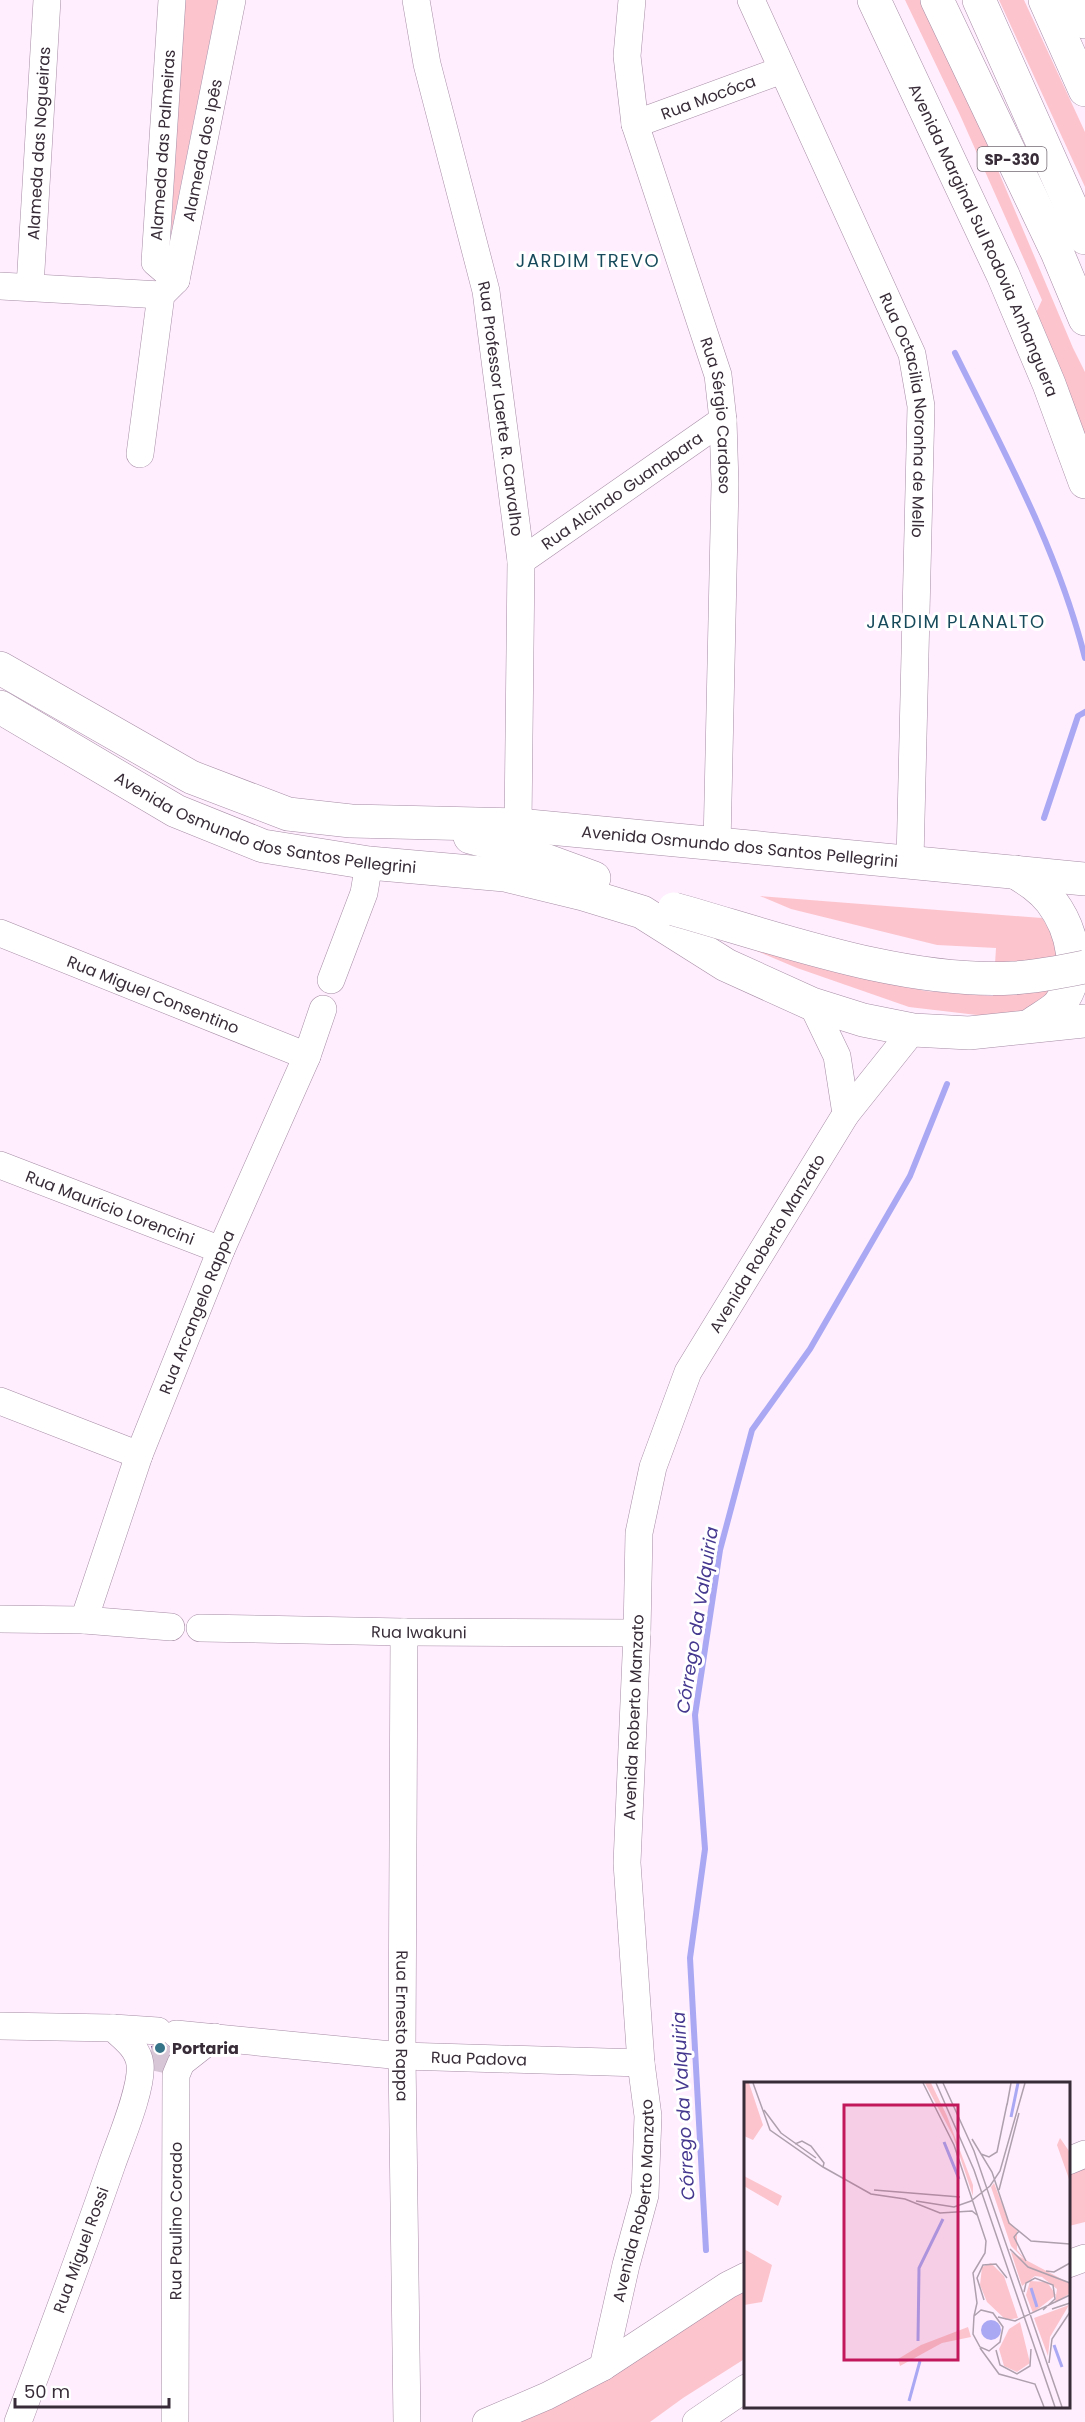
<svg xmlns="http://www.w3.org/2000/svg" width="1085" height="2422" font-family="Poppins,sans-serif">
  <style>
    .green { fill: #fcc5cd }
    .lines { fill: none; stroke-linecap: round; stroke-linejoin: round }
    .stream { stroke: #aaa8f3; stroke-width: 6 }
    .building { fill: #6f4e8f }
    .minor-tunnel { stroke: #d7c7d6; stroke-width: 27; stroke-dasharray: 27 14; stroke-linecap: butt }
    .minor-casing { stroke: #a68ca5; stroke-width: 28 }
    .major-casing { stroke: #a68ca5; stroke-width: 34 }
    .highway-casing { stroke: #a68ca5; stroke-width: 34 }
    .minor { stroke: #fff; stroke-width: 27 }
    .major { stroke: #fff; stroke-width: 33 }
    .highway { stroke: #fff; stroke-width: 33 }
    .major-bridge-casing { stroke: #a68ca5; stroke-width: 34; stroke-linecap: butt }
    .major-bridge { stroke: #fff; stroke-width: 33 }
    .poi-dot { fill: #347388; stroke: #fff; stroke-width: 2 }
    .labels { text-anchor: middle; dominant-baseline: central; stroke-width: 6; stroke-linejoin: round; paint-order: stroke }
    .shield { fill: #fff; stroke: #736b73; stroke-width: 1.5 }
    .shield-label { font-size: 15px; font-weight: bold; fill: #372c37 }
    .street-label { font-size: 16px; fill: #372c37; stroke: #fff }
    .poi-label { font-size: 16px; font-weight: bold; fill: #372c37; stroke: #fff; text-anchor: start }
    .neighbourhood-label { font-size: 18px; letter-spacing: 1.5px; fill: #174b5b; stroke: #fff }
    .water-label { font-size: 18px; font-style: italic; fill: #45388f; stroke: #fff }
    .inset-river { fill: none; stroke: #aaa8f3; stroke-width: 3 }
    .inset-road { fill: none; stroke: #afa0ae; stroke-width: 1.5 }
    .view { fill: #c2185b; fill-opacity: 0.15; stroke: #c2185b; stroke-width: 3 }
    .inset-edge { fill: none; stroke: #372c37; stroke-width: 3 }
  </style>
  <rect width="100%" height="100%" fill="#ffeefe"/>
  <!-- green -->
  <path class="green" d="M 183,0 L 218,0 L 171,234 Z
    M 905,0 L 929,0 L 980,106 L 992,156 L 1073,348 L 1085,372 L 1085,438 L 1036,313 L 1042,300 L 960,115 Z
    M 999,0 L 1024,0 L 1085,132 L 1085,187 Z
    M 760,896 L 1042,918 C 1069,956 1058,968 1043,1008 L 994,1017 L 909,1007 L 797,968 L 738,943 L 925,991 L 993,996 L 996,948 L 937,945 L 791,909 Z
    M 1085,2159 L 1085,2222 L 1069,2226 L 1068,2166 Z
    M 746,2280 L 746,2358 L 683,2398 L 650,2422 L 520,2422 Z"/>
  <g class="lines">
    <!-- stream -->
    <path class="stream" d="M 955,353 C 1004,452 1058,550 1085,658
      M 1044,818 L 1078,716 L 1085,712
      M 706,2250 L 690,1958 L 705,1849 L 695,1715 L 720,1550 L 752,1430 L 810,1349 L 910,1176 L 947,1084"/>
  </g>
  <!-- building -->
  <path class="building" d="M 165,2045 L 171,2049 L 162,2067 L 156,2065 L 151,2046 Z"/>
  <g class="lines">
    <!-- minor-tunnel -->
    <path class="minor-tunnel" d="M 150,2056 L 168,2060"/>
    <defs>
      <g id="minor">
        <path d="M 172,0 L 155,262 L 176,280"/>
        <path id="s1" d="M 416,0 L 427,64 L 486,291 L 521,561 L 518,825"/>
        <path id="s2" d="M 632,0 L 627,56 L 635,124 L 718,375 L 723,420 L 725,484 L 717,845"/>
        <path id="s3" d="M 751,0 L 912,354 L 921,406 L 910,861"/>
        <path id="s4" d="M 635,124 L 782,70"/>
        <path d="M 0,286 L 161,295"/>
        <path id="s5" d="M 30,287 L 47,0"/>
        <path id="s6" d="M 140,454 L 161,295 L 176,280 L 232,0"/>
        <path id="s7" d="M 521,561 L 723,420"/>
        <path id="s8" d="M 0,933 L 307,1056"/>
        <path d="M 331,980 L 364,893 L 369,863"/>
        <path d="M 812,1004 L 837,1056 L 846,1114"/>
        <path id="s9" d="M 0,1165 L 221,1250"/>
        <path d="M 0,1401 L 139,1455"/>
        <path d="M 0,1619 L 84,1620 L 171,1627"/>
        <path id="s10" d="M 84,1620 L 139,1455 L 221,1250 L 307,1056 L 323,1009"/>
        <path id="s11" d="M 200,1628 L 404,1632 L 637,1633"/>
        <path id="s12" d="M 404,1632 L 402,2056 L 407,2422"/>
        <path d="M 0,2026 L 113,2028 C 124,2038 138,2048 140,2064 C 143,2087 120,2141 112,2164 C 82,2251 50,2336 18,2422"/>
        <path d="M 113,2028 L 158,2031"/>
        <path id="s13" d="M 176,2034 L 402,2056 L 641,2063"/>
        <path d="M 1068,2161 L 1085,2154"/>
        <path d="M 1068,2264 L 1085,2258"/>
        <path id="s14" d="M 603,2367 L 626,2265 L 645,2195 L 648,2116 L 641,2063 L 627,1863 L 637,1633 L 639,1533 L 653,1467 L 688,1372 L 846,1114 L 913,1030"/>
        <path id="s15" d="M 175,2422 L 176,2075 L 181,2063 L 214,2037"/>
        <path d="M 486,2422 L 547,2396 L 603,2367 L 728,2285 L 746,2276"/>
        <path d="M 696,2422 L 746,2388"/>
      </g>
      <g id="major">
        <path d="M 1074,0 L 1085,22"/>
        <path id="s16" d="M 0,668 L 191,777 L 288,814 L 351,821 L 518,825 L 1085,879"/>
        <path id="s17" d="M 0,707 L 176,811 L 263,846 L 369,863 L 505,875 L 583,894 L 642,912 L 726,965 L 812,1004 L 863,1020 L 913,1030 L 969,1033 L 1085,1021"/>
        <path d="M 470,837 L 512,848 L 594,878"/>
        <path d="M 1015,872 C 1028,880 1041,888 1051,901 C 1073,930 1084,976 1058,1006 C 1051,1013 1039,1019 1031,1025"/>
      </g>
      <g id="highway">
        <path id="s18" d="M 874,0 L 1003,275 L 1049,384 L 1085,482"/>
        <path d="M 937,0 L 1057,252 L 1085,319"/>
        <path d="M 979,0 L 1085,238"/>
        <path d="M 1045,0 L 1085,90"/>
      </g>
    </defs>
    <!-- minor casing -->
    <use href="#minor" class="minor-casing"/>
    <!-- major casing -->
    <use href="#major" class="major-casing"/>
    <!-- highway casing -->
    <use href="#highway" class="highway-casing"/>
    <!-- minor -->
    <use href="#minor" class="minor"/>
    <!-- major -->
    <use href="#major" class="major"/>
    <!-- highway -->
    <use href="#highway" class="highway"/>
    <defs>
      <path id="major-bridge" d="M 674,909 C 780,939 903,984 1013,978 C 1037,977 1061,972 1085,967"/>
    </defs>
    <!-- major-bridge casing -->
    <use href="#major-bridge" class="major-bridge-casing"/>
    <!-- major-bridge -->
    <use href="#major-bridge" class="major-bridge"/>
  </g>
  <!-- markers -->
  <circle class="poi-dot" cx="160" cy="2048" r="6"/>
  <g class="labels">
    <!-- shield labels -->
    <rect class="shield" x="977.5" y="147" width="69" height="24" rx="4.5"/>
    <g class="shield-label">
      <text x="1012" y="159">SP-330</text>
    </g>
    <!-- street labels -->
    <g class="street-label">
      <text stroke="none"><textPath href="#s4" startOffset="78">Rua Mocóca</textPath></text>
      <text stroke="none"><textPath href="#s5" startOffset="144">Alameda das Nogueiras</textPath></text>
      <text transform="translate(163 145) rotate(-86)">Alameda das Palmeiras</text>
      <text stroke="none"><textPath href="#s6" startOffset="314">Alameda dos Ipês</textPath></text>
      <text stroke="none"><textPath href="#s18" startOffset="264">Avenida Marginal Sul Rodovia Anhanguera</textPath></text>
      <text stroke="none"><textPath href="#s1" startOffset="418">Rua Professor Laerte R. Carvalho</textPath></text>
      <text stroke="none"><textPath href="#s2" startOffset="429">Rua Sérgio Cardoso</textPath></text>
      <text stroke="none"><textPath href="#s3" startOffset="448">Rua Octacilia Noronha de Mello</textPath></text>
      <text stroke="none"><textPath href="#s7" startOffset="123">Rua Alcindo Guanabara</textPath></text>
      <text stroke="none"><textPath href="#s17" startOffset="294">Avenida Osmundo dos Santos Pellegrini</textPath></text>
      <text stroke="none"><textPath href="#s16" startOffset="777">Avenida Osmundo dos Santos Pellegrini</textPath></text>
      <text stroke="none"><textPath href="#s8" startOffset="165">Rua Miguel Consentino</textPath></text>
      <text stroke="none"><textPath href="#s9" startOffset="118">Rua Maurício Lorencini</textPath></text>
      <text stroke="none"><textPath href="#s14" startOffset="1160">Avenida Roberto Manzato</textPath></text>
      <text stroke="none"><textPath href="#s10" startOffset="328">Rua Arcangelo Rappa</textPath></text>
      <text stroke="none"><textPath href="#s11" startOffset="219">Rua Iwakuni</textPath></text>
      <text stroke="none"><textPath href="#s14" startOffset="656">Avenida Roberto Manzato</textPath></text>
      <text stroke="none"><textPath href="#s12" startOffset="394">Rua Ernesto Rappa</textPath></text>
      <text stroke="none"><textPath href="#s13" startOffset="304">Rua Padova</textPath></text>
      <text stroke="none"><textPath href="#s14" startOffset="170">Avenida Roberto Manzato</textPath></text>
      <text stroke="none"><textPath href="#s15" startOffset="201">Rua Paulino Corado</textPath></text>
      <text transform="translate(81 2250) rotate(-70)">Rua Miguel Rossi</text>
    </g>
    <!-- poi labels -->
    <g class="poi-label">
      <text x="172" y="2048">Portaria</text>
    </g>
    <!-- neighbourhood labels -->
    <g class="neighbourhood-label">
      <text x="588" y="260">JARDIM TREVO</text>
      <text x="956" y="621">JARDIM PLANALTO</text>
    </g>
    <!-- water labels -->
    <g class="water-label">
      <text transform="translate(697 1620) rotate(-81)">Córrego da Valquiria</text>
      <text transform="translate(683 2106) rotate(-93)">Córrego da Valquiria</text>
    </g>
  </g>
  <!-- overview -->
  <g transform="translate(744 2082)">
    <rect width="326" height="326" fill="#ffeefe"/>
    <path d="M 0,1 L 5,1 L 19,43 L 9,58 L 0,54 ZM 181,1 L 187,1 L 203,34 L 229,103 L 229,114 L 209,54 ZM 316,56 L 325,69 L 325,97 L 313,63 ZM 0,94 L 38,114 L 34,124 L 0,104 ZM 250,101 L 265,140 L 273,148 L 273,168 L 289,186 L 267,164 L 247,105 ZM 0,167 L 28,183 L 18,220 L 0,223 ZM 267,170 L 325,201 L 325,212 L 311,221 L 313,207 L 298,195 L 291,194 L 278,204 ZM 247,181 L 260,194 L 274,236 L 262,238 L 243,220 L 236,203 L 238,185 ZM 286,199 L 303,200 L 312,213 L 289,231 L 282,213 ZM 325,223 L 306,255 L 304,274 L 290,236 ZM 276,240 L 286,281 L 273,290 L 260,284 L 255,267 L 265,247 ZM 224,245 L 227,255 L 198,261 L 156,284 L 154,277 L 177,263 Z" fill="#fcc5cd"/>
    <path d="M237 248a10 10 0 1 1 20 0a10 10 0 1 1-20 0Z" fill="#aaa8f3"/>
    <path class="inset-river" d="M 267,35 L 274,1M 200,60 L 215,97M 287,206 L 293,225M 174,259 L 175,186 L 199,137M 310,263 L 318,285M 165,319 L 176,279"/>
    <path class="inset-road" d="M 9,1 L 26,48 L 79,85 L 127,112 L 161,117 L 196,131 L 228,129 L 233,133M 179,1 L 210,63 L 242,159 L 241,171 L 229,191 L 233,221 L 230,234M 192,1 L 230,88 L 311,325M 199,1 L 230,69 L 318,325M 263,23 L 267,1M 20,28 L 37,51 L 72,76M 228,57 L 248,90 L 265,141 L 287,159 L 326,162M 51,62 L 58,59 L 67,64 L 80,81 L 79,85M 237,72 L 245,75 L 253,70 L 263,22M 130,108 L 216,115M 255,108 L 275,31M 172,119 L 210,125 L 227,119 L 246,104 L 256,89 L 281,1M 275,149 L 270,155 L 282,179M 266,167 L 284,185 L 326,201M 302,189 L 310,190 L 326,181M 280,210 L 282,201 L 291,196 L 309,203 L 311,217 L 299,228M 240,218 L 233,196 L 239,183 L 252,182 L 263,196M 308,227 L 326,221M 237,228 L 249,231 L 259,245 L 256,260 L 245,269 L 236,265 L 229,252 L 230,234 ZM 254,235 L 271,239 L 326,213M 236,266 L 255,292 L 291,302 L 300,325M 252,268 L 256,283 L 273,292 L 286,284 L 287,267M 305,281 L 308,257 L 326,230"/>
    <path class="view" d="M 100,23 L 214,23 L 214,278 L 100,278 Z"/>
    <rect width="326" height="326" class="inset-edge"/>
  </g>
  <!-- scale -->
  <path d="M15 2398v9h154v-9" fill="none" stroke="#372c37" stroke-width="3"/>
  <text x="24" y="2398" font-size="18" fill="#372c37" stroke="#ffffff" stroke-width="4.5" paint-order="stroke">50 m</text>
</svg>
